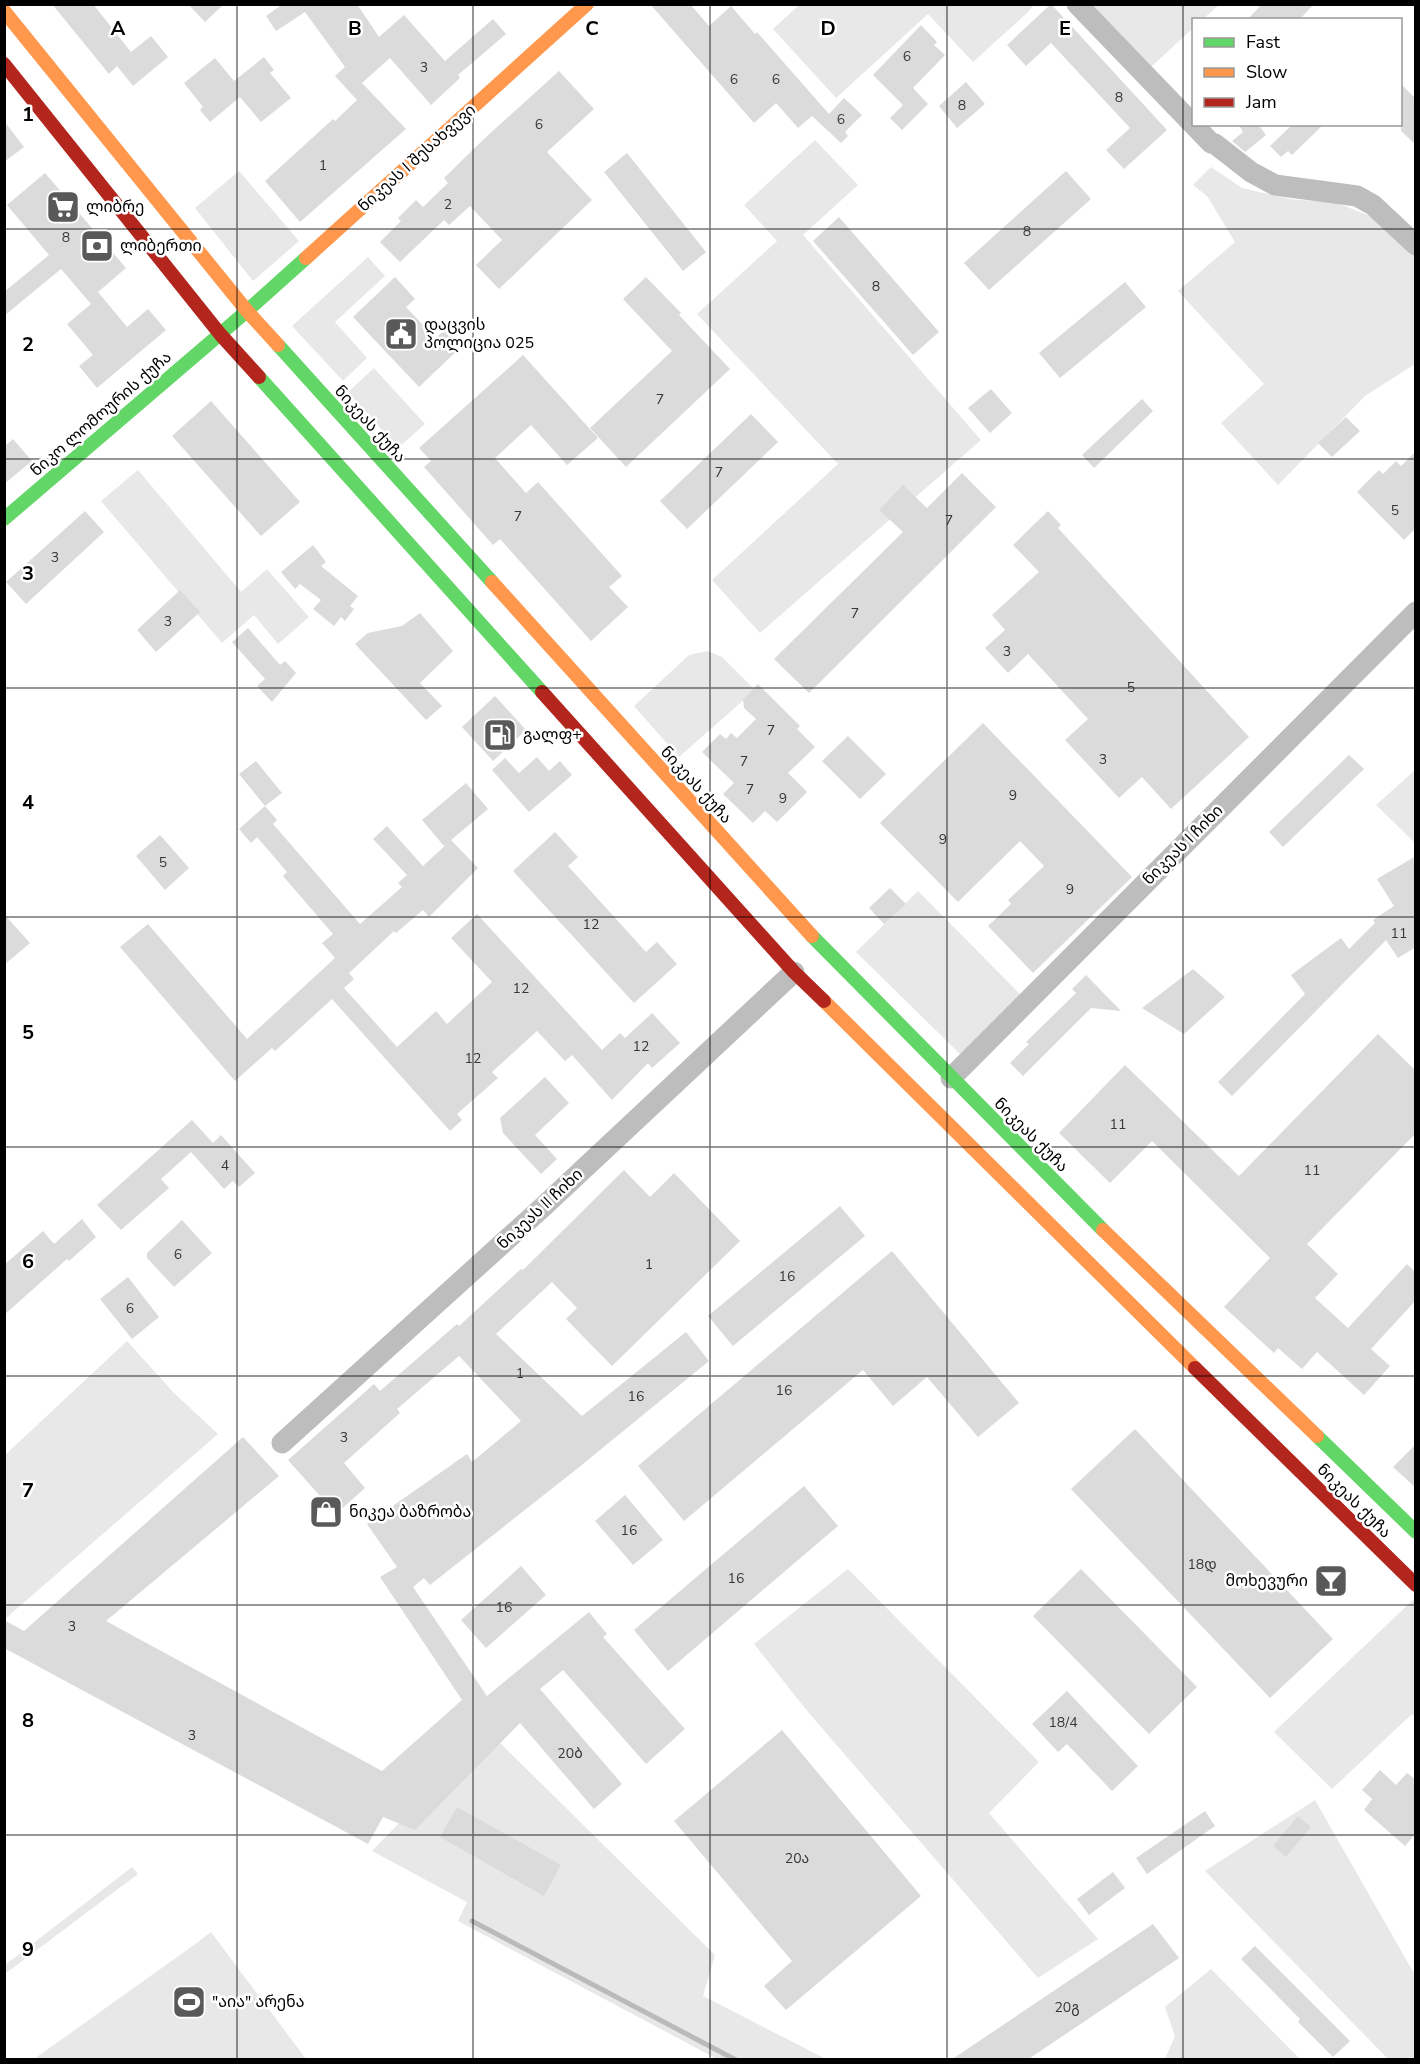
<svg xmlns="http://www.w3.org/2000/svg" width="1420" height="2064" font-family="'Nunito Sans','Noto Sans Georgian',sans-serif">
  <style>
    .green { fill: #e8e8e8 }
    .lines { fill: none; stroke-linecap: round; stroke-linejoin: round }
    .stream { stroke: #bababa; stroke-width: 5 }
    .building { fill: #dbdbdb }
    .street { stroke: #bdbdbd; stroke-width: 21 }
    .fast { stroke: #63d668; stroke-width: 14 }
    .slow { stroke: #ff974d; stroke-width: 14 }
    .jam { stroke: #b3261e; stroke-width: 14 }
    .grid { fill: none; stroke: #000; stroke-width: 1.5; stroke-opacity: 0.55 }
    .labels { text-anchor: middle; dominant-baseline: central; stroke-width: 5; stroke-linejoin: round; paint-order: stroke }
    .number-label { font-size: 14px; fill: #373737 }
    .street-label { font-size: 16px; fill: #000; stroke: #fff }
    .poi-label { font-size: 16px; fill: #000; stroke: #fff; text-anchor: start }
    .grid-label { font-size: 20px; text-anchor: middle; font-weight: bold; fill: #000; stroke: #fff; stroke-width: 5; stroke-linejoin: round; paint-order: stroke }
  </style>
  <rect width="100%" height="100%" fill="#fff"/>
  <!-- green -->
  <path class="green" d="M 800,4 L 1034,4 L 1034,5 L 1027,13 L 973,62 L 928,14 L 836,98 L 773,29 Z
    M 1092,5 L 1219,5 L 1203,19 L 1194,20 L 1193,28 L 1151,67 Z
    M 815,140 L 858,185 L 803,235 L 981,440 L 760,633 L 712,580 L 838,464 L 697,314 L 777,241 L 744,205 Z
    M 1211,167 L 1242,188 L 1290,199 L 1337,203 L 1370,216 L 1392,232 L 1415,257 L 1415,364 L 1365,396 L 1278,485 L 1221,423 L 1264,384 L 1178,291 L 1235,242 L 1207,196 L 1193,185 Z
    M 239,171 L 299,241 L 253,281 L 195,208 Z
    M 368,257 L 385,276 L 335,322 L 367,358 L 343,381 L 292,326 Z
    M 374,368 L 425,424 L 398,448 L 348,392 Z
    M 138,470 L 241,592 L 267,569 L 309,617 L 278,644 L 254,615 L 222,643 L 101,501 Z
    M 707,651 L 722,657 L 755,690 L 679,757 L 634,706 L 689,655 Z
    M 1415,770 L 1415,843 L 1376,805 Z
    M 918,891 L 1023,997 L 962,1056 L 856,952 Z
    M 127,1341 L 174,1393 L 218,1434 L 6,1618 L 5,1455 Z
    M 848,1569 L 1039,1762 L 989,1813 L 1098,1939 L 1038,1978 L 808,1712 L 754,1644 Z
    M 1415,1598 L 1415,1717 L 1412,1714 L 1332,1789 L 1274,1732 Z
    M 488,1731 L 715,1955 L 703,1996 L 826,2059 L 717,2059 L 458,1921 L 467,1902 L 372,1851 Z
    M 1315,1800 L 1415,1975 L 1415,2059 L 1388,2059 L 1205,1871 Z
    M 132,1867 L 138,1874 L 5,1974 L 5,1965 Z
    M 211,1932 L 306,2059 L 34,2059 L 194,1945 Z
    M 1211,1969 L 1300,2059 L 1165,2059 L 1175,2036 L 1165,2007 Z"/>
  <g class="lines">
    <!-- stream -->
    <path class="stream" d="M 472,1921 L 736,2060"/>
  </g>
  <!-- building -->
  <path class="building" d="M 52,4 L 93,4 L 131,52 L 151,36 L 168,57 L 133,86 L 117,66 L 109,74 Z
    M 188,4 L 224,4 L 205,22 Z
    M 283,4 L 357,4 L 379,37 L 404,15 L 445,61 L 493,19 L 506,34 L 458,75 L 460,78 L 431,105 L 390,58 L 362,83 L 406,129 L 300,222 L 265,181 L 333,119 L 335,121 L 357,100 L 335,76 L 345,67 L 305,12 L 276,31 L 266,16 Z
    M 650,4 L 690,4 L 709,26 L 731,6 L 755,34 L 757,32 L 829,114 L 844,98 L 862,115 L 845,132 L 848,136 L 841,143 L 812,116 L 798,128 L 776,103 L 754,123 Z
    M 1051,4 L 1167,130 L 1124,169 L 1106,150 L 1130,128 L 1051,43 L 1026,66 L 1007,45 Z
    M 1262,4 L 1314,4 L 1299,20 L 1247,20 Z
    M 921,25 L 937,42 L 934,45 L 945,55 L 913,88 L 928,104 L 902,130 L 890,118 L 903,105 L 873,75 Z
    M 264,57 L 274,70 L 270,73 L 291,98 L 261,122 L 240,97 L 210,122 L 200,110 L 203,107 L 184,83 L 215,58 L 234,81 Z
    M 559,71 L 594,109 L 547,152 L 592,200 L 499,289 L 476,265 L 502,240 L 470,206 L 449,225 L 444,220 L 400,262 L 380,242 L 401,221 L 398,218 L 416,200 L 423,207 L 448,183 L 444,178 L 485,138 Z
    M 966,82 L 985,104 L 957,128 L 939,106 Z
    M 1401,84 L 1416,99 L 1416,145 L 1401,131 Z
    M 4,121 L 24,147 L 4,162 Z
    M 1238,124 L 1258,124 L 1266,135 L 1245,152 L 1232,141 L 1243,132 Z
    M 1293,124 L 1324,124 L 1292,155 L 1288,151 L 1281,157 L 1270,146 Z
    M 627,153 L 706,252 L 683,271 L 604,172 Z
    M 1066,171 L 1091,199 L 989,290 L 964,263 Z
    M 45,173 L 126,268 L 98,292 L 127,327 L 148,309 L 166,330 L 97,388 L 79,366 L 93,355 L 67,324 L 91,304 L 61,269 L 4,316 L 4,292 L 49,255 L 7,205 Z
    M 839,217 L 939,332 L 913,355 L 813,241 Z
    M 395,277 L 415,299 L 406,307 L 435,338 L 444,331 L 460,348 L 419,387 L 353,317 Z
    M 646,277 L 681,313 L 679,315 L 730,369 L 626,467 L 590,428 L 672,351 L 623,299 Z
    M 1125,282 L 1146,307 L 1060,378 L 1039,353 Z
    M 523,355 L 598,438 L 567,465 L 531,425 L 495,458 L 526,493 L 538,482 L 622,576 L 609,587 L 628,607 L 591,641 L 500,539 L 493,545 L 424,467 L 431,461 L 419,448 Z
    M 991,389 L 1012,413 L 990,433 L 968,408 Z
    M 1142,399 L 1153,411 L 1094,468 L 1082,455 Z
    M 211,401 L 300,502 L 261,536 L 172,436 Z
    M 751,414 L 778,442 L 687,529 L 660,501 Z
    M 1346,417 L 1360,431 L 1332,457 L 1318,443 Z
    M 13,439 L 32,461 L 4,484 L 4,447 Z
    M 1416,451 L 1416,528 L 1404,540 L 1357,492 L 1379,470 L 1383,474 L 1396,461 L 1401,466 Z
    M 962,473 L 996,507 L 809,693 L 774,659 L 903,532 L 879,510 L 903,485 L 927,508 Z
    M 85,511 L 104,532 L 26,604 L 6,582 Z
    M 1048,511 L 1061,525 L 1058,528 L 1249,737 L 1171,809 L 1142,777 L 1119,798 L 1065,740 L 1088,719 L 1028,654 L 1008,673 L 985,648 L 1005,630 L 992,615 L 1039,572 L 1013,545 Z
    M 313,545 L 326,562 L 321,566 L 358,596 L 350,606 L 354,609 L 345,621 L 341,617 L 334,626 L 313,609 L 321,600 L 300,584 L 295,589 L 281,572 Z
    M 180,590 L 200,612 L 156,652 L 137,630 Z
    M 420,613 L 453,651 L 420,683 L 442,706 L 426,720 L 355,644 L 368,633 L 402,626 Z
    M 248,628 L 280,665 L 285,661 L 296,673 L 272,702 L 257,686 L 265,679 L 232,642 Z
    M 758,684 L 800,726 L 797,729 L 815,747 L 788,773 L 807,792 L 777,822 L 765,811 L 753,823 L 723,794 L 734,783 L 702,752 L 720,734 L 726,739 L 731,733 L 737,738 L 756,719 L 744,708 L 743,699 Z
    M 495,696 L 526,730 L 493,761 L 462,727 Z
    M 983,723 L 1132,877 L 1033,973 L 988,926 L 1011,904 L 1008,900 L 1044,866 L 1020,841 L 958,902 L 880,823 Z
    M 848,736 L 886,774 L 860,799 L 822,761 Z
    M 1349,755 L 1364,769 L 1283,847 L 1269,832 Z
    M 537,757 L 549,771 L 560,761 L 572,775 L 529,812 L 492,770 L 505,758 L 519,773 Z
    M 256,761 L 282,793 L 265,806 L 239,774 Z
    M 466,783 L 488,809 L 444,846 L 422,820 Z
    M 265,806 L 277,820 L 273,824 L 360,924 L 402,887 L 398,883 L 407,875 L 373,839 L 387,826 L 423,866 L 451,840 L 478,868 L 429,917 L 423,910 L 396,933 L 394,931 L 349,973 L 354,979 L 344,988 L 397,1047 L 436,1011 L 447,1024 L 492,982 L 451,938 L 477,914 L 602,1050 L 620,1033 L 625,1038 L 652,1013 L 680,1043 L 652,1068 L 648,1063 L 612,1100 L 572,1055 L 565,1061 L 537,1031 L 492,1072 L 498,1078 L 457,1114 L 462,1120 L 450,1131 L 332,999 L 275,1051 L 272,1048 L 235,1081 L 120,947 L 148,924 L 247,1039 L 335,958 L 322,943 L 333,934 L 283,876 L 287,872 L 257,837 L 251,843 L 239,829 Z
    M 555,832 L 578,857 L 568,866 L 646,952 L 657,942 L 677,964 L 634,1003 L 513,871 Z
    M 160,835 L 189,868 L 165,890 L 136,856 Z
    M 1416,856 L 1416,947 L 1398,958 L 1386,940 L 1232,1096 L 1218,1082 L 1305,994 L 1291,975 L 1341,938 L 1349,949 L 1375,923 L 1373,920 L 1394,906 L 1377,879 Z
    M 890,888 L 906,904 L 884,924 L 869,908 Z
    M 4,914 L 30,943 L 4,965 Z
    M 1193,969 L 1225,997 L 1184,1034 L 1142,1008 Z
    M 1086,975 L 1121,1011 L 1091,1008 L 1023,1076 L 1010,1063 L 1029,1044 L 1026,1042 L 1076,993 L 1072,989 Z
    M 1378,1034 L 1416,1071 L 1416,1133 L 1307,1244 L 1338,1274 L 1315,1298 L 1348,1328 L 1407,1264 L 1416,1273 L 1416,1300 L 1371,1349 L 1390,1366 L 1364,1395 L 1317,1352 L 1302,1369 L 1278,1348 L 1274,1353 L 1224,1307 L 1270,1258 L 1152,1141 L 1110,1183 L 1059,1133 L 1125,1065 L 1239,1176 Z
    M 545,1077 L 569,1103 L 535,1135 L 557,1159 L 541,1174 L 503,1133 L 500,1118 Z
    M 192,1120 L 213,1143 L 221,1135 L 255,1173 L 239,1187 L 233,1181 L 224,1189 L 191,1152 L 161,1179 L 169,1188 L 121,1230 L 97,1205 Z
    M 624,1170 L 650,1197 L 674,1173 L 740,1241 L 612,1366 L 566,1319 L 577,1308 L 552,1282 L 496,1334 L 582,1416 L 686,1332 L 709,1361 L 578,1468 L 430,1585 L 424,1578 L 413,1587 L 487,1696 L 589,1612 L 607,1634 L 603,1637 L 685,1729 L 646,1764 L 563,1670 L 540,1689 L 622,1784 L 594,1809 L 520,1723 L 415,1830 L 383,1817 L 368,1844 L 4,1648 L 4,1620 L 24,1631 L 243,1437 L 279,1476 L 106,1621 L 382,1771 L 462,1700 L 380,1577 L 397,1567 L 367,1524 L 467,1454 L 472,1462 L 521,1421 L 459,1356 L 397,1409 L 400,1413 L 344,1463 L 365,1488 L 336,1514 L 288,1460 L 374,1384 L 380,1391 L 457,1324 L 459,1326 L 521,1269 L 523,1270 Z
    M 840,1206 L 865,1236 L 733,1346 L 708,1316 Z
    M 82,1219 L 96,1237 L 69,1261 L 67,1259 L 4,1315 L 4,1265 L 43,1231 L 54,1244 Z
    M 182,1220 L 212,1253 L 174,1287 L 147,1258 L 147,1253 Z
    M 892,1251 L 1019,1403 L 978,1437 L 927,1377 L 893,1406 L 863,1370 L 684,1521 L 638,1466 Z
    M 128,1277 L 159,1317 L 132,1339 L 100,1299 Z
    M 1135,1429 L 1333,1639 L 1270,1698 L 1071,1489 Z
    M 1416,1444 L 1416,1488 L 1393,1467 Z
    M 804,1486 L 838,1526 L 668,1671 L 634,1630 Z
    M 625,1495 L 663,1540 L 633,1565 L 595,1521 Z
    M 521,1566 L 546,1595 L 486,1648 L 461,1620 Z
    M 1081,1569 L 1197,1687 L 1149,1734 L 1033,1616 Z
    M 1067,1691 L 1138,1766 L 1112,1791 L 1067,1744 L 1058,1752 L 1032,1724 Z
    M 782,1730 L 921,1896 L 786,2010 L 764,1986 L 792,1961 L 674,1821 Z
    M 1380,1770 L 1396,1785 L 1407,1773 L 1416,1780 L 1416,1833 L 1405,1846 L 1364,1810 L 1372,1799 L 1362,1790 Z
    M 457,1807 L 561,1865 L 544,1896 L 440,1837 Z
    M 1205,1811 L 1215,1826 L 1147,1874 L 1136,1858 Z
    M 1298,1816 L 1311,1827 L 1286,1857 L 1273,1846 Z
    M 1113,1872 L 1125,1888 L 1089,1915 L 1077,1899 Z
    M 1153,1924 L 1179,1958 L 1027,2060 L 951,2060 Z
    M 1255,1946 L 1350,2041 L 1333,2057 L 1298,2022 L 1300,2019 L 1241,1959 Z"/>
  <g class="lines">
    <!-- street -->
    <path class="street" d="M 1077,4 L 1211,143 L 1215,144 L 1251,172 L 1275,185 L 1357,196 L 1373,205 L 1416,245
      M 951,1078 L 1416,612
      M 282,1443 L 544,1206 L 794,972"/>
    <!-- fast -->
    <path class="fast" d="M 278,345 L 492,582
      M 259,377 L 542,692
      M 4,519 L 247,311 L 306,258
      M 812,936 L 1103,1230
      M 1317,1436 L 1416,1532"/>
    <!-- slow -->
    <path class="slow" d="M 4,11 L 247,311 L 278,345
      M 306,258 L 587,4
      M 492,582 L 812,936
      M 824,1001 L 1195,1368
      M 1103,1230 L 1317,1436"/>
    <!-- jam -->
    <path class="jam" d="M 4,64 L 220,334 L 259,377
      M 542,692 L 794,972 L 824,1001
      M 1195,1368 L 1416,1585"/>
  </g>
  <!-- grid -->
  <path class="grid" d="M 237,4 L 237,2060M 473,4 L 473,2060M 710,4 L 710,2060M 947,4 L 947,2060M 1183,4 L 1183,2060M 4,229 L 1416,229M 4,459 L 1416,459M 4,688 L 1416,688M 4,917 L 1416,917M 4,1147 L 1416,1147M 4,1376 L 1416,1376M 4,1605 L 1416,1605M 4,1835 L 1416,1835"/>
  <!-- icons -->
  <defs>
    <symbol id="supermarket-square" viewBox="-11 -11 22 22"><rect x="-9" y="-9" width="18" height="18" rx="4" fill="#595959" stroke="#fff"/><path d="M-6-5.5h2.5l.6 2H6L4.5 2H-2.5L-4.4-4H-6ZM-1.5 3.2a1.3 1.3 0 1 0 .1 0ZM3 3.2a1.3 1.3 0 1 0 .1 0Z" fill="#fff"/></symbol>
    <symbol id="bank-square" viewBox="-11 -11 22 22"><rect x="-9" y="-9" width="18" height="18" rx="4" fill="#595959" stroke="#fff"/><path d="M-6-4H6V4H-6ZM0-2.3a2.3 2.3 0 1 0 0 4.6a2.3 2.3 0 1 0 0-4.6Z" fill="#fff"/></symbol>
    <symbol id="civic-square" viewBox="-11 -11 22 22"><rect x="-9" y="-9" width="18" height="18" rx="4" fill="#595959" stroke="#fff"/><path d="M-.6-6.5H3V-4.5H.6V-3L4-1V1h2V6H-6V1h2V-1L-.6-3ZM-1.2 2.5V6h2.4V2.5Z" fill="#fff"/></symbol>
    <symbol id="fuel-square" viewBox="-11 -11 22 22"><rect x="-9" y="-9" width="18" height="18" rx="4" fill="#595959" stroke="#fff"/><path d="M-5.5-6h7V0h2V4h1.3V-2.5L3-4.5l.8-.8L6-3V5H2.5V1h-1V6h-7ZM-4.2-4.7v3.2H.2V-4.7Z" fill="#fff"/></symbol>
    <symbol id="shop-square" viewBox="-11 -11 22 22"><rect x="-9" y="-9" width="18" height="18" rx="4" fill="#595959" stroke="#fff"/><path d="M-5-2.5h2.3a2.7 3.5 0 0 1 5.4 0H5L5.5 6h-11ZM-1.5-2.5h3a1.5 2.3 0 0 0-3 0Z" fill="#fff"/></symbol>
    <symbol id="bar-square" viewBox="-11 -11 22 22"><rect x="-9" y="-9" width="18" height="18" rx="4" fill="#595959" stroke="#fff"/><path d="M-6-5H6L.8 .8V4.5H3.5V6h-7V4.5H-.8V.8Z" fill="#fff"/></symbol>
    <symbol id="stadium-square" viewBox="-11 -11 22 22"><rect x="-9" y="-9" width="18" height="18" rx="4" fill="#595959" stroke="#fff"/><path d="M0-5a6.5 5 0 1 0 0 10a6.5 5 0 1 0 0-10ZM-3.5-1.8h7v3.6h-7Z" fill="#fff"/></symbol>
  </defs>
  <g fill-rule="evenodd">
    <use href="#supermarket-square" x="44" y="188" width="38" height="38"/>
    <use href="#bank-square" x="78" y="227" width="38" height="38"/>
    <use href="#civic-square" x="382" y="315" width="38" height="38"/>
    <use href="#fuel-square" x="481" y="716" width="38" height="38"/>
    <use href="#shop-square" x="307" y="1493" width="38" height="38"/>
    <use href="#bar-square" x="1312" y="1562" width="38" height="38"/>
    <use href="#stadium-square" x="170" y="1983" width="38" height="38"/>
  </g>
  <g class="labels">
    <!-- number labels -->
    <g class="number-label">
      <text x="907" y="56">6</text>
      <text x="424" y="67">3</text>
      <text x="734" y="79">6</text>
      <text x="776" y="79">6</text>
      <text x="1119" y="97">8</text>
      <text x="962" y="105">8</text>
      <text x="841" y="119">6</text>
      <text x="539" y="124">6</text>
      <text x="323" y="165">1</text>
      <text x="448" y="204">2</text>
      <text x="1027" y="231">8</text>
      <text x="66" y="237">8</text>
      <text x="876" y="286">8</text>
      <text x="660" y="399">7</text>
      <text x="719" y="472">7</text>
      <text x="1395" y="510">5</text>
      <text x="518" y="516">7</text>
      <text x="949" y="520">7</text>
      <text x="55" y="557">3</text>
      <text x="855" y="613">7</text>
      <text x="168" y="621">3</text>
      <text x="1007" y="651">3</text>
      <text x="1131" y="687">5</text>
      <text x="771" y="730">7</text>
      <text x="1103" y="759">3</text>
      <text x="744" y="761">7</text>
      <text x="750" y="789">7</text>
      <text x="1013" y="795">9</text>
      <text x="783" y="798">9</text>
      <text x="943" y="839">9</text>
      <text x="163" y="862">5</text>
      <text x="1070" y="889">9</text>
      <text x="591" y="924">12</text>
      <text x="1399" y="933">11</text>
      <text x="521" y="988">12</text>
      <text x="641" y="1046">12</text>
      <text x="473" y="1058">12</text>
      <text x="1118" y="1124">11</text>
      <text x="225" y="1165">4</text>
      <text x="1312" y="1170">11</text>
      <text x="178" y="1254">6</text>
      <text x="649" y="1264">1</text>
      <text x="787" y="1276">16</text>
      <text x="130" y="1308">6</text>
      <text x="520" y="1373">1</text>
      <text x="784" y="1390">16</text>
      <text x="636" y="1396">16</text>
      <text x="344" y="1437">3</text>
      <text x="629" y="1530">16</text>
      <text x="1202" y="1564">18დ</text>
      <text x="736" y="1578">16</text>
      <text x="504" y="1607">16</text>
      <text x="72" y="1626">3</text>
      <text x="1063" y="1722">18/4</text>
      <text x="192" y="1735">3</text>
      <text x="570" y="1753">20ბ</text>
      <text x="797" y="1858">20ა</text>
      <text x="1067" y="2007">20გ</text>
    </g>
    <!-- street labels -->
    <g class="street-label">
      <text transform="translate(417 158) rotate(-42)">ნიკეას I შესახვევი</text>
      <text transform="translate(101 414) rotate(-41)">ნიკო ლომოურის ქუჩა</text>
      <text transform="translate(370 424) rotate(48)">ნიკეას ქუჩა</text>
      <text transform="translate(696 785) rotate(48)">ნიკეას ქუჩა</text>
      <text transform="translate(1183 845) rotate(-45)">ნიკეას I ჩიხი</text>
      <text transform="translate(1031 1135) rotate(45)">ნიკეას ქუჩა</text>
      <text transform="translate(540 1209) rotate(-43)">ნიკეას II ჩიხი</text>
      <text transform="translate(1354 1501) rotate(45)">ნიკეას ქუჩა</text>
    </g>
    <!-- poi labels -->
    <g class="poi-label">
      <text x="86" y="207">ლიბრე</text>
      <text x="120" y="246">ლიბერთი</text>
      <text x="424" y="325">დაცვის<tspan x="424" dy="18">პოლიცია 025</tspan></text>
      <text x="523" y="735">გალფ+</text>
      <text x="349" y="1512">ნიკეა ბაზრობა</text>
      <text x="1308" y="1581" text-anchor="end">მოხევური</text>
      <text x="212" y="2002">"აია" არენა</text>
    </g>
  </g>
  <g class="grid-label">
    <text x="118" y="35">A</text>
    <text x="355" y="35">B</text>
    <text x="592" y="35">C</text>
    <text x="828" y="35">D</text>
    <text x="1065" y="35">E</text>
    <text x="28" y="121">1</text>
    <text x="28" y="351">2</text>
    <text x="28" y="580">3</text>
    <text x="28" y="809">4</text>
    <text x="28" y="1039">5</text>
    <text x="28" y="1268">6</text>
    <text x="28" y="1497">7</text>
    <text x="28" y="1727">8</text>
    <text x="28" y="1956">9</text>
  </g>
  <!-- border -->
  <rect width="1420" height="2064" fill="none" stroke="#000000" stroke-width="12"/>
  <!-- legend -->
  <rect x="1192" y="18" width="210" height="108" fill="#ffffff" stroke="#999999" stroke-width="1.5"/>
  <rect x="1204" y="38" width="30" height="9" fill="#63d668" stroke="#999999" stroke-width="1.5"/>
  <text x="1246" y="48" font-size="18" fill="#000000">Fast</text>
  <rect x="1204" y="68" width="30" height="9" fill="#ff974d" stroke="#999999" stroke-width="1.5"/>
  <text x="1246" y="78" font-size="18" fill="#000000">Slow</text>
  <rect x="1204" y="98" width="30" height="9" fill="#b3261e" stroke="#999999" stroke-width="1.5"/>
  <text x="1246" y="108" font-size="18" fill="#000000">Jam</text>
</svg>
